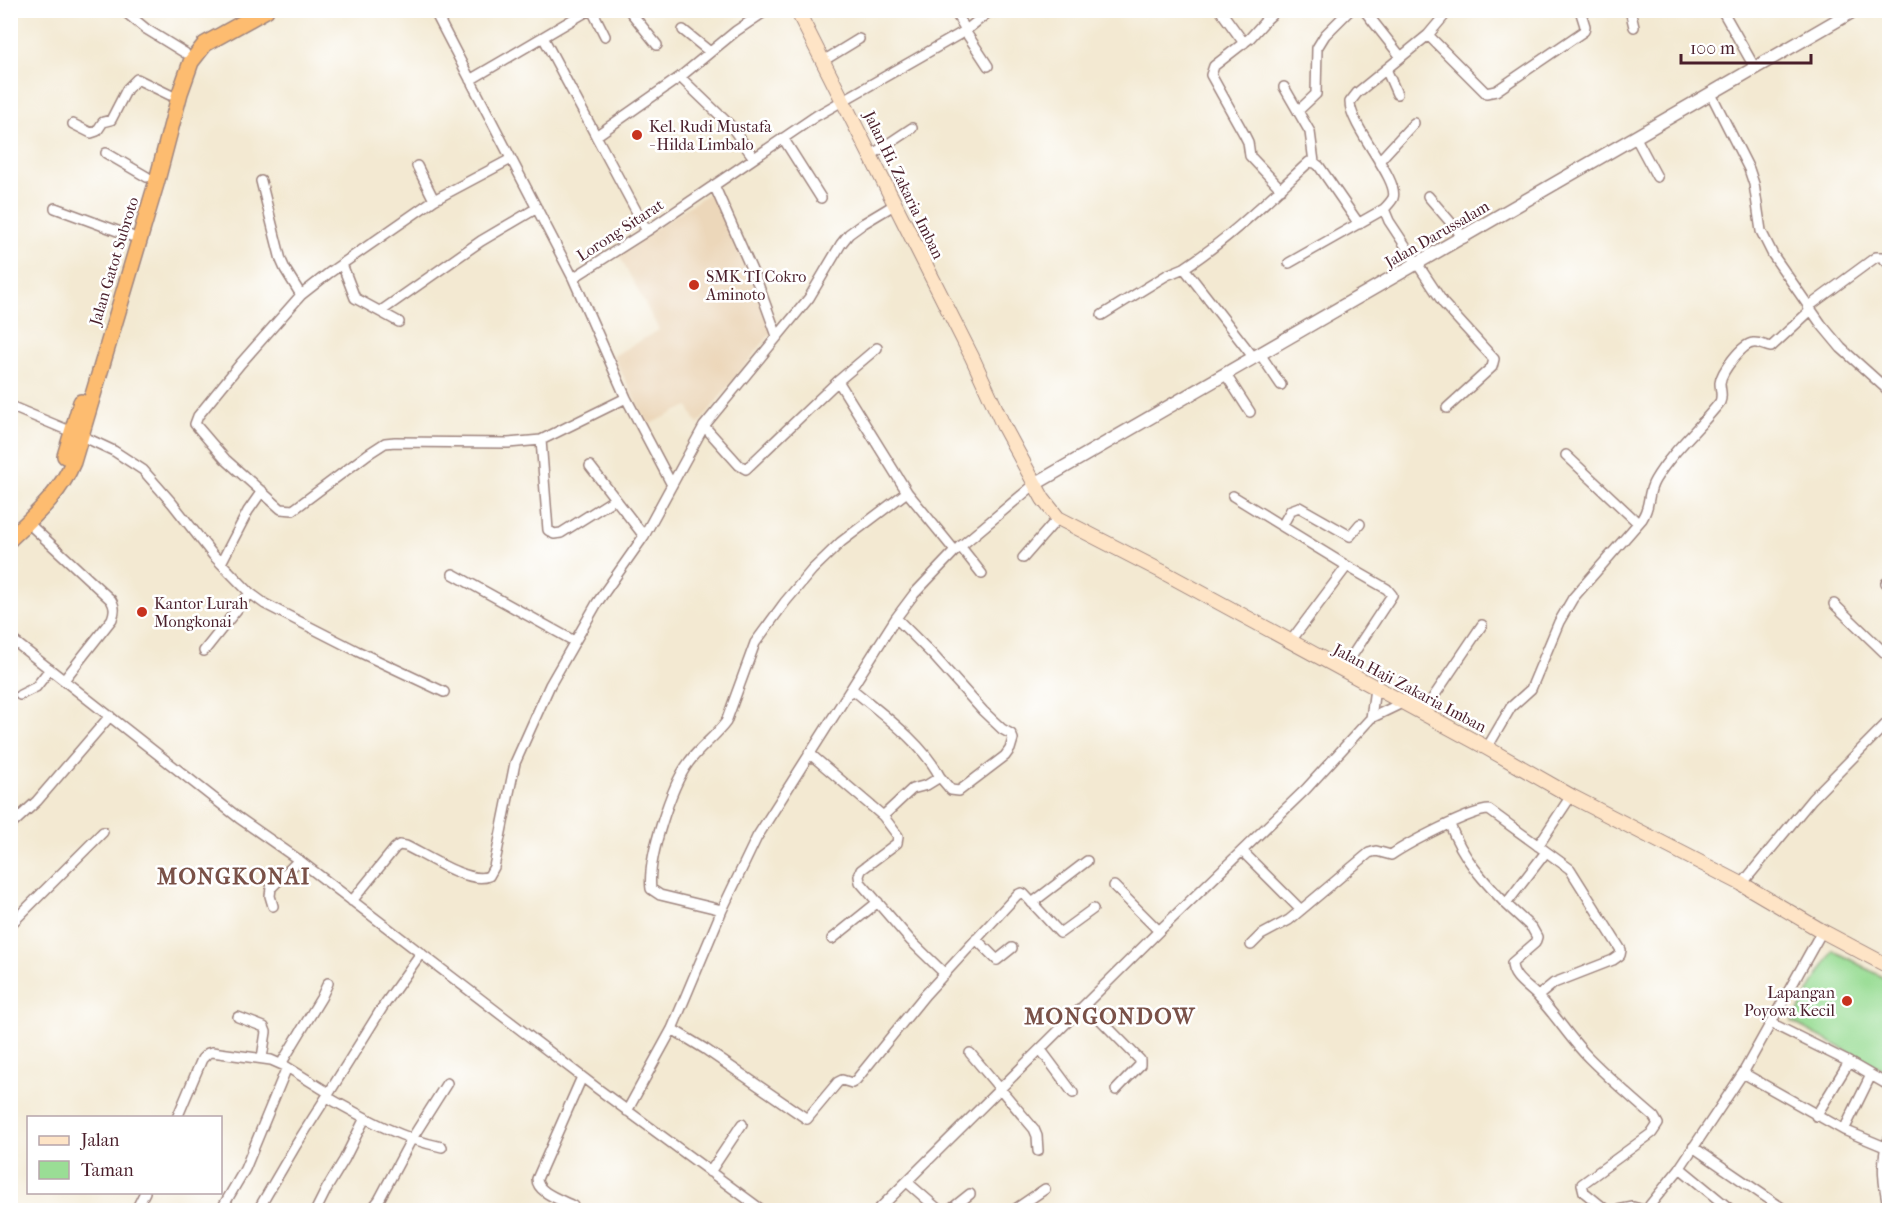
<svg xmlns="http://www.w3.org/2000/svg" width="1900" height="1221" font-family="'IM FELL French Canon',serif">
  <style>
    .built { fill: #ecd7ba }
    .green { fill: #9add95; stroke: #727e60; stroke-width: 1.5 }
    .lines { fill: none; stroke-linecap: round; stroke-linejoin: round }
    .minor-casing { stroke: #9e847e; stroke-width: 12 }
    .tertiary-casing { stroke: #9e847e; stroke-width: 15 }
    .secondary-casing { stroke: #9e847e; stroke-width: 16 }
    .trunk-casing { stroke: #9e847e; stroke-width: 18 }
    .minor { stroke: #fff; stroke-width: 9 }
    .tertiary { stroke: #fff; stroke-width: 12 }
    .secondary { stroke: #fee4c6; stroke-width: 14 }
    .trunk { stroke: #fdbc70; stroke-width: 15 }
    .poi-dot { fill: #c8321e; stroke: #fff; stroke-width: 2 }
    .labels { text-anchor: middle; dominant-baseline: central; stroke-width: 5; stroke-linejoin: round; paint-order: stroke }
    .poi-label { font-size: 16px; fill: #4a1f2b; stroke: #fff; text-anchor: start }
    .street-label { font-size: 16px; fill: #4a1f2b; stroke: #fff }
    .district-label { font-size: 22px; font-weight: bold; letter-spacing: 1.5px; fill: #7a5148; stroke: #fff }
  </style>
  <rect width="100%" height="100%" fill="#fff"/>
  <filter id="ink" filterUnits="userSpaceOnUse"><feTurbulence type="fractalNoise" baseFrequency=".0167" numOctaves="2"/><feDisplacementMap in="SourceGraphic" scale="12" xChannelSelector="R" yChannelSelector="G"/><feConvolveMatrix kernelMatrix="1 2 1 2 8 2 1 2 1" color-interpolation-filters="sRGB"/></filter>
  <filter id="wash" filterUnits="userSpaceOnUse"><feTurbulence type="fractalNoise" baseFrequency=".008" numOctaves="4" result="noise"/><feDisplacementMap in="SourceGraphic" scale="24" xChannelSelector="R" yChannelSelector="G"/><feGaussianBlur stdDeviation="1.35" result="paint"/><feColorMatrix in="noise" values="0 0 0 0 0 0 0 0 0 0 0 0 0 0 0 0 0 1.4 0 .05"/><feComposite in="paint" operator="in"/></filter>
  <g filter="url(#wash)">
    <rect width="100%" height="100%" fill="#f3e9d2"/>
    <!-- built -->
    <path class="built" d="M 715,189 L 772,332 L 698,425 L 688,406 L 648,425 L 613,356 L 659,330 L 618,253 Z"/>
    <!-- green -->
    <path class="green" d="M 1833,950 L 1889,981 L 1889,1073 L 1792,1022 Z"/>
  </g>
  <g filter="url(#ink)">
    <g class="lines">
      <defs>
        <path id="minor" d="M 123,10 L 146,29 L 185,53
          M 434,10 L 573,278 L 647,231 L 816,116 L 965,31 L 991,10
          M 592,10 L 605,36
          M 629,10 L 657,45
          M 954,10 L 966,30
          M 1220,10 L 1244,43
          M 1261,10 L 1267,19 L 1277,10
          M 1364,10 L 1401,57
          M 1630,10 L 1634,27
          M 1722,10 L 1755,68
          M 1267,19 L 1250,38 L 1214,66 L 1211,75 L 1244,134 L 1248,142 L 1250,156 L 1281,189
          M 683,30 L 710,52
          M 965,31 L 988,66
          M 1428,35 L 1449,10
          M 543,37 L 596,136 L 680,77 L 736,31 L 767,10
          M 823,61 L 859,39
          M 1386,69 L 1397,94
          M 680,77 L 731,126 L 754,158
          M 470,80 L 589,10
          M 1284,87 L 1310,132 L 1314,162
          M 1711,94 L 1749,169 L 1754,184 L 1761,231 L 1773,255 L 1821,324 L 1841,348 L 1890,392
          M 1299,110 L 1316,94 L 1317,48 L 1325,35 L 1350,10
          M 73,124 L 91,133 L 97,131 L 103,122 L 111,120 L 127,89 L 137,79 L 170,95
          M 596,136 L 647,231
          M 783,138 L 821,198
          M 1636,138 L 1657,177
          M 106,153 L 147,177
          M 870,156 L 912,128
          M 511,159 L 434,200 L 329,273 L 301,295 L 241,363 L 198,416 L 195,424 L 225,459 L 281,509 L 293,510 L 368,454 L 385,443 L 395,442 L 508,443 L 541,440 L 626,398
          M 1379,161 L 1414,123
          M 417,166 L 434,200
          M 261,181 L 281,260 L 285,269 L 301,295
          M 714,185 L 758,284 L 777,336
          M 1428,196 L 1464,238
          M 55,208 L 131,236
          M 1289,263 L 1384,209
          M 342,264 L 355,298 L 399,322
          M 573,278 L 626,398 L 672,485
          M 1808,307 L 1876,257 L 1882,257 L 1890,265
          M 381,311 L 481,241 L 537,208
          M 1102,315 L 1167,275 L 1184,268
          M 1260,354 L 1281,385
          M 1254,358 L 1184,268 C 1230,238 1269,199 1309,162 L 1315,163 L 1319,166 L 1359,224
          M 1226,375 L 1250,412
          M 838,381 L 907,492
          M 10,406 L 72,432
          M 1447,408 L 1492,367 L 1494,359 L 1444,304 L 1389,221 L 1384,209 C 1387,206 1391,202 1393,198 C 1400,180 1350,127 1350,102 L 1357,93 L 1428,35 L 1486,93 L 1496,91 L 1584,31 L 1585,26 L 1580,10
          M 704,426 L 739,465 L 746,469 L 838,381 L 877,348
          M 82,436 L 114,451 L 143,470 L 172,503 L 213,555 L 250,593 L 265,604 L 357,651 L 444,692
          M 541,440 L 548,530 L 554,534 L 561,533 L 615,499
          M 1566,455 L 1638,523
          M 590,466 L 644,536
          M 1233,496 L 1347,566 L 1290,642
          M 27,522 L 111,600 C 115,607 115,611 112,619 L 64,680
          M 1282,526 L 1291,510 L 1299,507 L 1350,536 L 1360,524
          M 960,546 L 982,574
          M 1023,558 L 1058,518
          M 221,563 L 248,511 L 262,491
          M 453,574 L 574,641
          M 1886,583 L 1890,580
          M 1834,604 L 1890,658
          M 10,638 L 239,818 L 299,860 L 598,1089 L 762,1210
          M 204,651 L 250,593
          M 1342,671 L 1392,595 L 1387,589 L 1347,566
          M 852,689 C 881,713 923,743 940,777
          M 20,695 L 36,687 L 50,669
          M 1422,714 L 1482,625
          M 1371,718 L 1375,688
          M 1487,748 L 1511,707 L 1531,689 L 1559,622 L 1573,598 L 1642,519 C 1652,503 1646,495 1655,480 C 1672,451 1700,428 1720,402 C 1723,395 1720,390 1720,383 C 1721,372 1742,344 1753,343 C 1759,342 1765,346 1771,347 L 1811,310
          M 809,753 L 883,816 L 898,836 L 897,843 L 861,870 L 859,876 L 860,882 L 911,941 L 945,974
          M 883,816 L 912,789 L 927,785 L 940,777 L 951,790 L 959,791 L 1005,756 L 1010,749 L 1013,739 L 1011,734 L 1002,729 L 983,711 L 933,655 L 896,618
          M 1450,825 C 1463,858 1481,878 1506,904 L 1546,852
          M 10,826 L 37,801 L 110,716
          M 1538,846 L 1571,796
          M 1243,852 L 1301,910
          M 1742,884 L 1812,799 L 1890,720
          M 1114,886 L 1159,931
          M 352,901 L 395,848 L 399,845 L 406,846 C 425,855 470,885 489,876 L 494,867 L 515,763 L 550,685 L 597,603 L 644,536 L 704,426 L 809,298 L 841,244 L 849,234 L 864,223 L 894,205
          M 1032,903 L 1087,861
          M 1506,904 L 1532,928 L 1537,937 L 1535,943 L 1512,963 C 1512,979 1530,987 1539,998 C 1557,1017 1571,1040 1589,1058 C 1610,1079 1632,1098 1654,1117 L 1658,1124 L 1652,1133 L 1582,1184 L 1584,1192 L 1606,1210
          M 273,906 L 270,896 L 271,888 L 299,860
          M 722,910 L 660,895 L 651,889 C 647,860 671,786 689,762 C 699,748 715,737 726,722 L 755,643 L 785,602 L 812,570 L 841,542 L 907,492 L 955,551
          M 10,925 L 103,832
          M 832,939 L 878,902
          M 976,939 L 997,960 L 1012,948
          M 1251,945 L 1261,935 L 1289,920 L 1369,853 L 1376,851 L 1391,855 C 1407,844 1471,810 1489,810 L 1570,869 L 1621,950 L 1620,955 L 1613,960 L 1554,983 L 1538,996
          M 1086,1005 L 1140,1060 L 1140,1065 L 1116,1090
          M 10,1010 L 12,1009
          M 238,1017 L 264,1027 L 266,1032 L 262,1058
          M 1771,1023 L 1845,1060 L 1890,1086
          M 672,1029 L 705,1049 L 807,1119 L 838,1082 L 842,1080 L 852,1083 L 856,1080 L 925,995 L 1017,895 L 1021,893 L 1024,894 L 1060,933 L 1093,909
          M 1041,1050 L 1073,1093
          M 970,1053 L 1034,1129 L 1037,1136 L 1038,1151
          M 281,1064 L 321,998 L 328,983
          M 1743,1073 L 1844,1130 L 1885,1147
          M 327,1097 C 365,1118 399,1138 442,1147
          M 627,1111 L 672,1029 L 722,910 L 757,837 L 896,618 L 914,594 L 955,551 L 1035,484
          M 1816,1116 L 1849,1062
          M 177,1118 L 202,1059 L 208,1053 L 212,1052 L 271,1060 L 287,1067 L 329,1093 L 382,1008 L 421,953
          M 1844,1130 L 1871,1075
          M 1693,1147 L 1785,1210
          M 710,1172 L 742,1124
          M 907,1182 L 939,1210
          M 573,1206 C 562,1200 537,1193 537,1179 L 582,1077
          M 136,1210 L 145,1192
          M 221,1210 L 245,1169 L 287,1067
          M 258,1210 L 296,1145 L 329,1093
          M 316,1210 L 327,1188 L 344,1160 L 365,1118
          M 371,1210 L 379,1200 L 411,1140 L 447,1083
          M 878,1210 L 1159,931 L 1306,789 L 1371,718 L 1402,703
          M 950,1210 L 970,1194
          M 1014,1210 L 1045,1189
          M 1618,1210 L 1633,1207 L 1644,1210
          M 1649,1210 L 1650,1205 L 1680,1168
          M 1731,1210 L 1680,1168 L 1681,1166 L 1743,1073 L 1822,931
          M 1889,1210 C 1884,1188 1879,1158 1890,1136"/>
        <path id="tertiary" d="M 1035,484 L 1855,10"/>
        <path id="secondary" d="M 797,10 L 972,357 L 1004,427 L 1043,499 L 1058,518 L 1163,572 L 1487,748 L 1571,796 L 1742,884 L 1822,931 L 1890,967"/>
        <path id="trunk" d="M 65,456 L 81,402
          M 10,539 C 35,515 60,494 73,462 L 156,184 L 180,93 L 191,62 L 205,44 L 266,10"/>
      </defs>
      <!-- minor casing -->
      <use href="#minor" class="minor-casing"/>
      <!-- tertiary casing -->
      <use href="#tertiary" class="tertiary-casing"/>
      <!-- secondary casing -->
      <use href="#secondary" class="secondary-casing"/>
      <!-- trunk casing -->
      <use href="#trunk" class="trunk-casing"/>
      <!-- minor -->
      <use href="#minor" class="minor"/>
      <!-- tertiary -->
      <use href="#tertiary" class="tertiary"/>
      <!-- secondary -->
      <use href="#secondary" class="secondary"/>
      <!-- trunk -->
      <use href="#trunk" class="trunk"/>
    </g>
  </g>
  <!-- markers -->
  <g class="poi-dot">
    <circle cx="637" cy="135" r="6"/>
    <circle cx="694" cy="285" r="6"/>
    <circle cx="142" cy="612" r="6"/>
    <circle cx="1847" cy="1001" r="6"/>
  </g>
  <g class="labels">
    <!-- poi labels -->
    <g class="poi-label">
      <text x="649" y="126">Kel. Rudi Mustafa<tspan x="649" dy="18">- Hilda Limbalo</tspan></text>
      <text x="706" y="276">SMK TI Cokro<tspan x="706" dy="18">Aminoto</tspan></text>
      <text x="154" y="603">Kantor Lurah<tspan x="154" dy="18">Mongkonai</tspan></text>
      <text x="1835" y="992" text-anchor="end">Lapangan<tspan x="1835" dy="18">Poyowa Kecil</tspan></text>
    </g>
    <!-- street labels -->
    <g class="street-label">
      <text transform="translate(904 185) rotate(64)">Jalan Hi. Zakaria Imban</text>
      <text transform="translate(620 230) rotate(-33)">Lorong Sitarat</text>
      <text transform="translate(1437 234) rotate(-30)">Jalan Darussalam</text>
      <text transform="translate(114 261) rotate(-73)">Jalan Gatot Subroto</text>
      <text transform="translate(1410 688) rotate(28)">Jalan Haji Zakaria Imban</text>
    </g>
    <!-- district labels -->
    <g class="district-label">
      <text x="234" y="877">MONGKONAI</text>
      <text x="1110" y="1017">MONGONDOW</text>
    </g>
  </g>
  <!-- margin -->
  <rect width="1900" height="1221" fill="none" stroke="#fff" stroke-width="36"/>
  <!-- legend -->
  <rect x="27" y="1116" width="195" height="78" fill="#ffffff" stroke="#b7a5aa" stroke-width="1.5"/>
  <rect x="39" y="1136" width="30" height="9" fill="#fee4c6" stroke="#b7a5aa" stroke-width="1.5"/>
  <text x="81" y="1146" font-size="18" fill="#4a1f2b">Jalan</text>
  <rect x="39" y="1161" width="30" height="18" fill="#9add95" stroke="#b7a5aa" stroke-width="1.5"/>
  <text x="81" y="1176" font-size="18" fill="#4a1f2b">Taman</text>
  <!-- scale -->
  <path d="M1681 54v9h130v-9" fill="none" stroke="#4a1f2b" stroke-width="3"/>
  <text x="1690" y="54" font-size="18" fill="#4a1f2b" stroke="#ffffff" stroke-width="4.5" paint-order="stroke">100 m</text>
</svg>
